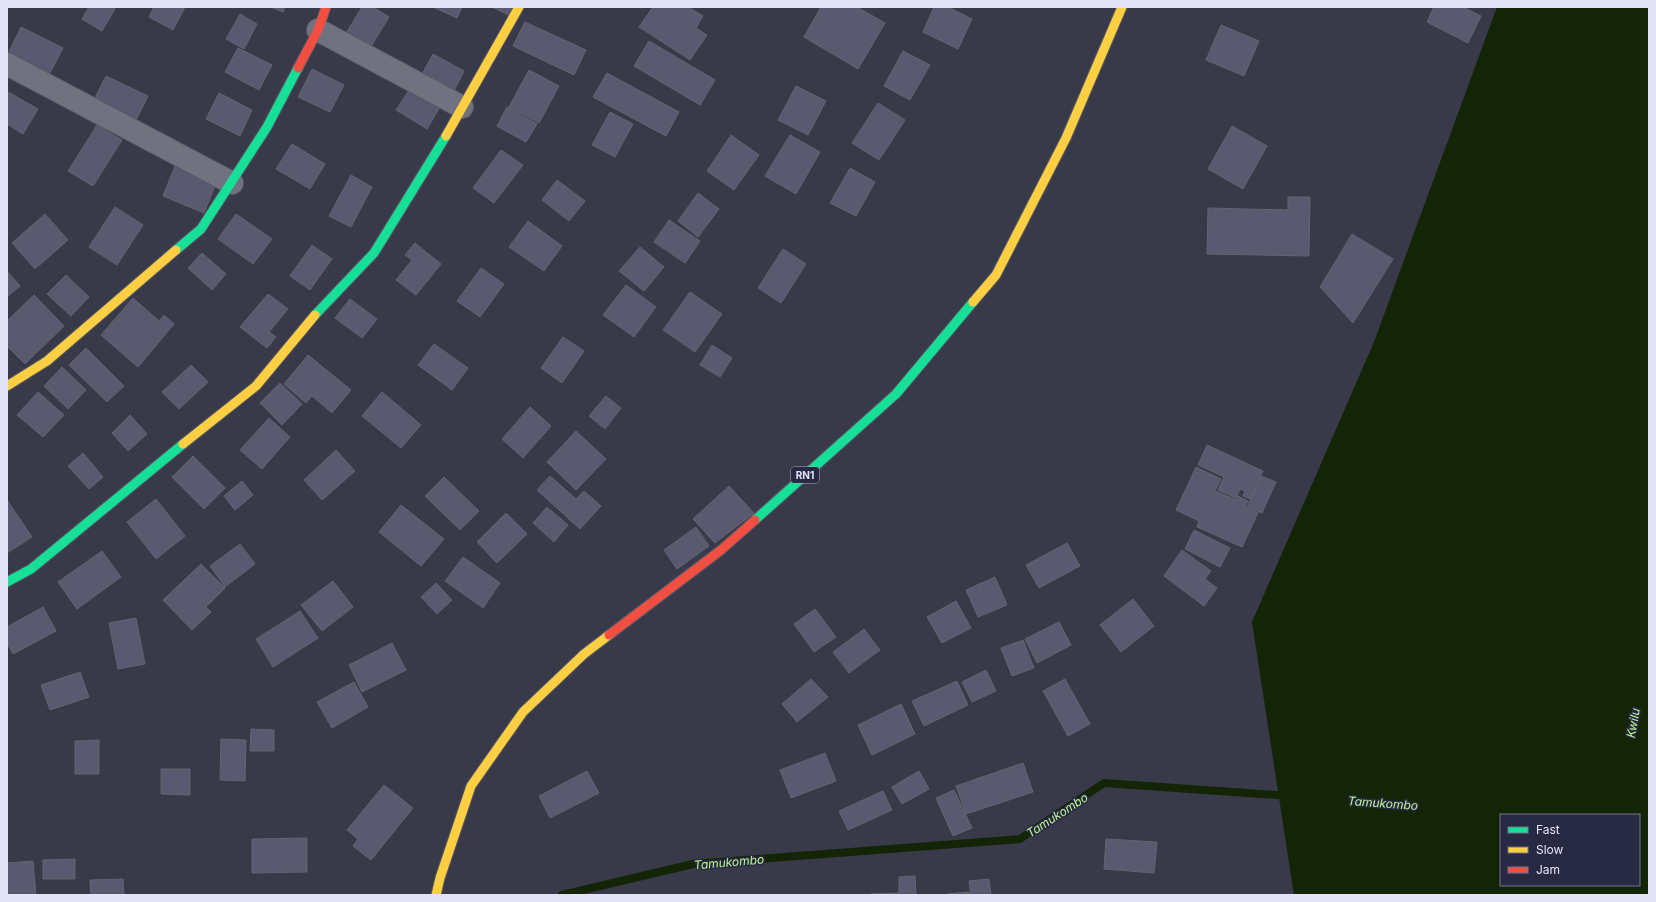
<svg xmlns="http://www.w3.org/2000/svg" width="1656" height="902" font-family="Inter,sans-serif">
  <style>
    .water { fill: #132407; fill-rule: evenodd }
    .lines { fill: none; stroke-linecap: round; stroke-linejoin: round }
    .stream { stroke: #132407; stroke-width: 8 }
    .building { fill: #595a6f; stroke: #636471 }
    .street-casing { stroke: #585966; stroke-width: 24 }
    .fast-casing { stroke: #585966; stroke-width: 11 }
    .slow-casing { stroke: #585966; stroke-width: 11 }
    .jam-casing { stroke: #585966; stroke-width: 11 }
    .street { stroke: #71727f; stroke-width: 22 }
    .fast { stroke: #16e098; stroke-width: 9 }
    .slow { stroke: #ffcf43; stroke-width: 9 }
    .jam { stroke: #f24e42; stroke-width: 9 }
    .labels { text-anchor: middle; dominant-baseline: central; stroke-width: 3; stroke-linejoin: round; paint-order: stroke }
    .shield { fill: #282a44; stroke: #abadc1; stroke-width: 1 }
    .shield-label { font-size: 10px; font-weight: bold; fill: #e3e5f6 }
    .water-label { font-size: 12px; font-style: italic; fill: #bbf490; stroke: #282a44 }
  </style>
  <rect width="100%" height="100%" fill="#383a49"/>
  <!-- water -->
  <path class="water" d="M 1497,7 L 1649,7 L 1649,895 L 1294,895 L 1252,622 L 1374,342 ZM 1501,815 L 1639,815 L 1639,885 L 1501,885 Z"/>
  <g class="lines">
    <!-- stream -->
    <path class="stream" d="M 562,895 L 693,864 L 1020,839 L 1104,783 L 1290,796"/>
  </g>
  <!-- building -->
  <path class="building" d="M 89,7 L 116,7 L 102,31 L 82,19 Z
    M 154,7 L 185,7 L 173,30 L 149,17 Z
    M 271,7 L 285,7 L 283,12 Z
    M 362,7 L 373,7 L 389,17 L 369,50 L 345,35 Z
    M 433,7 L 462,7 L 457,18 Z
    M 492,7 L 513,7 L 509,15 Z
    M 653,7 L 688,7 L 703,16 L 696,28 L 707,35 L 690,60 L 639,27 Z
    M 821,7 L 857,7 L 885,23 L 858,69 L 804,37 Z
    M 934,7 L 948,7 L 972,19 L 958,49 L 923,32 Z
    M 1434,7 L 1463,7 L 1481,16 L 1468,43 L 1427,22 Z
    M 240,14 L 257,24 L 244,49 L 226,39 Z
    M 525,22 L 586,50 L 574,75 L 513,46 Z
    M 1221,25 L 1259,41 L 1244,76 L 1206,60 Z
    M 21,27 L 63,48 L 48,77 L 7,56 Z
    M 649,41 L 715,80 L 700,105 L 634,66 Z
    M 238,48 L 272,65 L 259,90 L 225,72 Z
    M 903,51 L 930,65 L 910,100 L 884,86 Z
    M 433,54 L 464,71 L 452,95 L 420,78 Z
    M 312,69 L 344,85 L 330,112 L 298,97 Z
    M 529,70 L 559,86 L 539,123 L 509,107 Z
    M 607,73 L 679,112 L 666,136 L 593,97 Z
    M 106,76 L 148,96 L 134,124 L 92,104 Z
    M 413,84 L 443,102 L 427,129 L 396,110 Z
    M 796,86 L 826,101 L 808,135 L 778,120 Z
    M 8,92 L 38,109 L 23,134 L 7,124 L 7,94 Z
    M 219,93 L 252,110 L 240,136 L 206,119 Z
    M 878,103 L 905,120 L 879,160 L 852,143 Z
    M 507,107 L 537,124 L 526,142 L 497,126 Z
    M 610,112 L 633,124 L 615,157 L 592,145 Z
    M 97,125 L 122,140 L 93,186 L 68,171 Z
    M 1232,126 L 1267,146 L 1243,189 L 1208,169 Z
    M 731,135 L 759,155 L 734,190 L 707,171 Z
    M 790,135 L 820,152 L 796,194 L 765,176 Z
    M 292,144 L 325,164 L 310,189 L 276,169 Z
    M 501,150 L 523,165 L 494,203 L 473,188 Z
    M 175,166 L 216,183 L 204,213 L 163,196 Z
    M 850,168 L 875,182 L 856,216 L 830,203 Z
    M 351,175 L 372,187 L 351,227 L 329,216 Z
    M 557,180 L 585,201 L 569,221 L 542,200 Z
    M 698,193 L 719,209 L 698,237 L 678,221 Z
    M 1288,197 L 1310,197 L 1309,256 L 1207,254 L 1208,208 L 1288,210 Z
    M 115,207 L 143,225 L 117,265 L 89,247 Z
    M 45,214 L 68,240 L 35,269 L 12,243 Z
    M 236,214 L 272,239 L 253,264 L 218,239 Z
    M 669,220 L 700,241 L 685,263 L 654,242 Z
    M 528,221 L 562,246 L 544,271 L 509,247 Z
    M 1352,234 L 1393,259 L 1353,323 L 1320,287 Z
    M 415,243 L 441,264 L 416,295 L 396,280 L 412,260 L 405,255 Z
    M 312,245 L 332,259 L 310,290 L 290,276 Z
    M 640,247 L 664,267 L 644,291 L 619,271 Z
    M 783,249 L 806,264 L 781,303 L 758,288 Z
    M 202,253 L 226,274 L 212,290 L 188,268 Z
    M 481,268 L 504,284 L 480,317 L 457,301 Z
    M 7,271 L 20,286 L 7,297 Z
    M 66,275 L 89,297 L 71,316 L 47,294 Z
    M 626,285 L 656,307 L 634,337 L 603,315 Z
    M 690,292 L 722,314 L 695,352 L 663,330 Z
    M 268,294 L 288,309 L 269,332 L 276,337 L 267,348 L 240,327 Z
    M 34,295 L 64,326 L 25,364 L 7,346 L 7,321 Z
    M 133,298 L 159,321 L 164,315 L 174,324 L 138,367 L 101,335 Z
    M 350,299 L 377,319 L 362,338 L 335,318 Z
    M 563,337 L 584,351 L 562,383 L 541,368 Z
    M 434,344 L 468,368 L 452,390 L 418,365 Z
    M 712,345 L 732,358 L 720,377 L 700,365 Z
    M 86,348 L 124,386 L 107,402 L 69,365 Z
    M 308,355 L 351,390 L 332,413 L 312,396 L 306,403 L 284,384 Z
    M 191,365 L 208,382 L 179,409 L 162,392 Z
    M 62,367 L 86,390 L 68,409 L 44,386 Z
    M 280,383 L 302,404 L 282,425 L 260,403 Z
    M 38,392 L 64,415 L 43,437 L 17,415 Z
    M 382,392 L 421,425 L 401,448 L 362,416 Z
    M 606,396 L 621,408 L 605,429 L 589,416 Z
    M 530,407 L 551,426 L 523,458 L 502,439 Z
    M 130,415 L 147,434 L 128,451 L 112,433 Z
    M 269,418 L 290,437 L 262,469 L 240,450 Z
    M 576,431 L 606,459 L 576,490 L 547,462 Z
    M 1207,445 L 1263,471 L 1250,499 L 1243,496 L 1245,491 L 1240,489 L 1236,498 L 1218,490 L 1224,477 L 1198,465 Z
    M 336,450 L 355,471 L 322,500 L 304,480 Z
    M 83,453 L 103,477 L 89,489 L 68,466 Z
    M 193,456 L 225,488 L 204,509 L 172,477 Z
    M 1196,467 L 1221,479 L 1215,491 L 1237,500 L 1238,496 L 1248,501 L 1245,507 L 1258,513 L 1242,547 L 1197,527 L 1199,521 L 1176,510 Z
    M 550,476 L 576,499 L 584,491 L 601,506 L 580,529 L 537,490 Z
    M 1261,476 L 1276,482 L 1262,513 L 1247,507 Z
    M 444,477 L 479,511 L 460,530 L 425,496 Z
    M 242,481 L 253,495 L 235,510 L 224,496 Z
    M 729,486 L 754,513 L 715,543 L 693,519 Z
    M 156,499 L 185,536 L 156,559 L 127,522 Z
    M 7,500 L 32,537 L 7,553 Z
    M 401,505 L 444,539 L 421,566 L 379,532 Z
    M 547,507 L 568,525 L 554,542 L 533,523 Z
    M 506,513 L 527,534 L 497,563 L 477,542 Z
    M 696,527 L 709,546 L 677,569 L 664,550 Z
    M 1194,530 L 1230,548 L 1220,567 L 1185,549 Z
    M 1067,543 L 1080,566 L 1039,588 L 1026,565 Z
    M 240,544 L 255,564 L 225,587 L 210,566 Z
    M 1182,550 L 1211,571 L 1205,579 L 1217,588 L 1204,606 L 1164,576 Z
    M 102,551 L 121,577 L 77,609 L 58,582 Z
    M 463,557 L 500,583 L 483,608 L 445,581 Z
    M 201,564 L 225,588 L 206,607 L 211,612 L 192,630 L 163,600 Z
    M 995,577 L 1007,605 L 978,617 L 966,590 Z
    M 333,581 L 353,607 L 322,631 L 301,605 Z
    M 436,583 L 452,600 L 437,614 L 421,597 Z
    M 1133,599 L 1154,626 L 1121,652 L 1100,625 Z
    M 956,601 L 971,628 L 942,643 L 927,617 Z
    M 43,607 L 56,631 L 13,654 L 7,643 L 7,627 Z
    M 815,609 L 836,637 L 814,652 L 794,624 Z
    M 300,611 L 318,638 L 273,667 L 256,639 Z
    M 136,618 L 145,664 L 118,669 L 109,623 Z
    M 1059,622 L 1071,645 L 1037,663 L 1025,639 Z
    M 864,629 L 880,650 L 849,673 L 833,652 Z
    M 1023,640 L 1034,668 L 1012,676 L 1001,648 Z
    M 392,643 L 406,670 L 362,692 L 349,665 Z
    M 986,670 L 996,691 L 972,702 L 962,682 Z
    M 80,672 L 89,697 L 50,710 L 41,685 Z
    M 811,679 L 828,697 L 797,722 L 782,704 Z
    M 1065,679 L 1090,724 L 1068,736 L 1043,691 Z
    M 957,681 L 968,705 L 924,726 L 912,701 Z
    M 354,682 L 368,707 L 332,728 L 317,702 Z
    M 901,704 L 915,734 L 872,755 L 858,725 Z
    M 251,729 L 274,730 L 274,751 L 250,751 Z
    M 221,739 L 246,740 L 245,781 L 220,780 Z
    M 99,740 L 99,774 L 75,774 L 75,741 Z
    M 825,753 L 836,781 L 791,798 L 780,770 Z
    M 1023,763 L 1033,792 L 966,814 L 956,786 Z
    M 161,769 L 190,769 L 190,795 L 161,794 Z
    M 587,771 L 599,793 L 550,818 L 539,796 Z
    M 919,771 L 929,789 L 902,804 L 892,787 Z
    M 384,785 L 413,808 L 371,860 L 353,846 L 358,839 L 347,830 Z
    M 954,790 L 972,828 L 953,836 L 936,798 Z
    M 883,791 L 892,810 L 848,830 L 839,811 Z
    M 307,838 L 307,872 L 252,873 L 252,839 Z
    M 1106,839 L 1157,842 L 1154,873 L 1104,869 Z
    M 75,859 L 75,879 L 43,879 L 43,860 Z
    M 33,861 L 36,895 L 7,895 L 7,863 Z
    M 915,876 L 916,895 L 899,895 L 899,877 Z
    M 123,879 L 124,895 L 91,895 L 90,880 Z
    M 989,879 L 991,895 L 971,895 L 969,881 Z
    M 969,892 L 969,895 L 948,895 L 947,894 Z
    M 898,893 L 898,895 L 871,894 Z"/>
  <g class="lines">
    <defs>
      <path id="street" d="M 318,30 L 462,107
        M 7,64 L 232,183"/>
      <path id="fast" d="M 176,250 L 201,229 L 267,127 L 298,68
        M 315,315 L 374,253 L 446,136
        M 755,520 L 896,394 L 973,302
        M 7,582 L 31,569 L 183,444"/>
      <path id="slow" d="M 446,136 L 519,7
        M 973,302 L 996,275 L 1066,138 L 1122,7
        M 7,386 L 47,361 L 176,250
        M 183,444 L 256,386 L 315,315
        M 436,895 L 440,878 L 471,786 L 523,712 L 584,654 L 609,635"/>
      <path id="jam" d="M 298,68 L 318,30 L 326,7
        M 609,635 L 721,550 L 755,520"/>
    </defs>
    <!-- street casing -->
    <use href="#street" class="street-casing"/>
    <!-- fast casing -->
    <use href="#fast" class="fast-casing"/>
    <!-- slow casing -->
    <use href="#slow" class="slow-casing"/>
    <!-- jam casing -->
    <use href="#jam" class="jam-casing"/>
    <!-- street -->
    <use href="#street" class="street"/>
    <!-- fast -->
    <use href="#fast" class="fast"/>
    <!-- slow -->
    <use href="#slow" class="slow"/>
    <!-- jam -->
    <use href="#jam" class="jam"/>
  </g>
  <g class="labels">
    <!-- shield labels -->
    <rect class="shield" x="791" y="467" width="28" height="16" rx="3"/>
    <g class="shield-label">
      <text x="805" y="475">RN1</text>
    </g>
    <!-- water labels -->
    <g class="water-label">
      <text transform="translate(1633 723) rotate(-80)">Kwilu</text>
      <text transform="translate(1383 803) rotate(4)">Tamukombo</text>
      <text transform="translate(1057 815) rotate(-33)">Tamukombo</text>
      <text transform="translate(729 862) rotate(-5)">Tamukombo</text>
    </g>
  </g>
  <!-- border -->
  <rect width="1656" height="902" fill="none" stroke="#e3e5f6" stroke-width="16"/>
  <!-- legend -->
  <rect x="1500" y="814" width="140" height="72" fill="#282a44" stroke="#73758b"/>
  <rect x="1508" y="827" width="20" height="6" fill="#16e098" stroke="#73758b"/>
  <text x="1536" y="834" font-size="12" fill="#e3e5f6">Fast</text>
  <rect x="1508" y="847" width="20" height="6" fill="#ffcf43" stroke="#73758b"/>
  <text x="1536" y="854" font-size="12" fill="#e3e5f6">Slow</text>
  <rect x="1508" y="867" width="20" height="6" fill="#f24e42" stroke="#73758b"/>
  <text x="1536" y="874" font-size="12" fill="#e3e5f6">Jam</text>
</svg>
